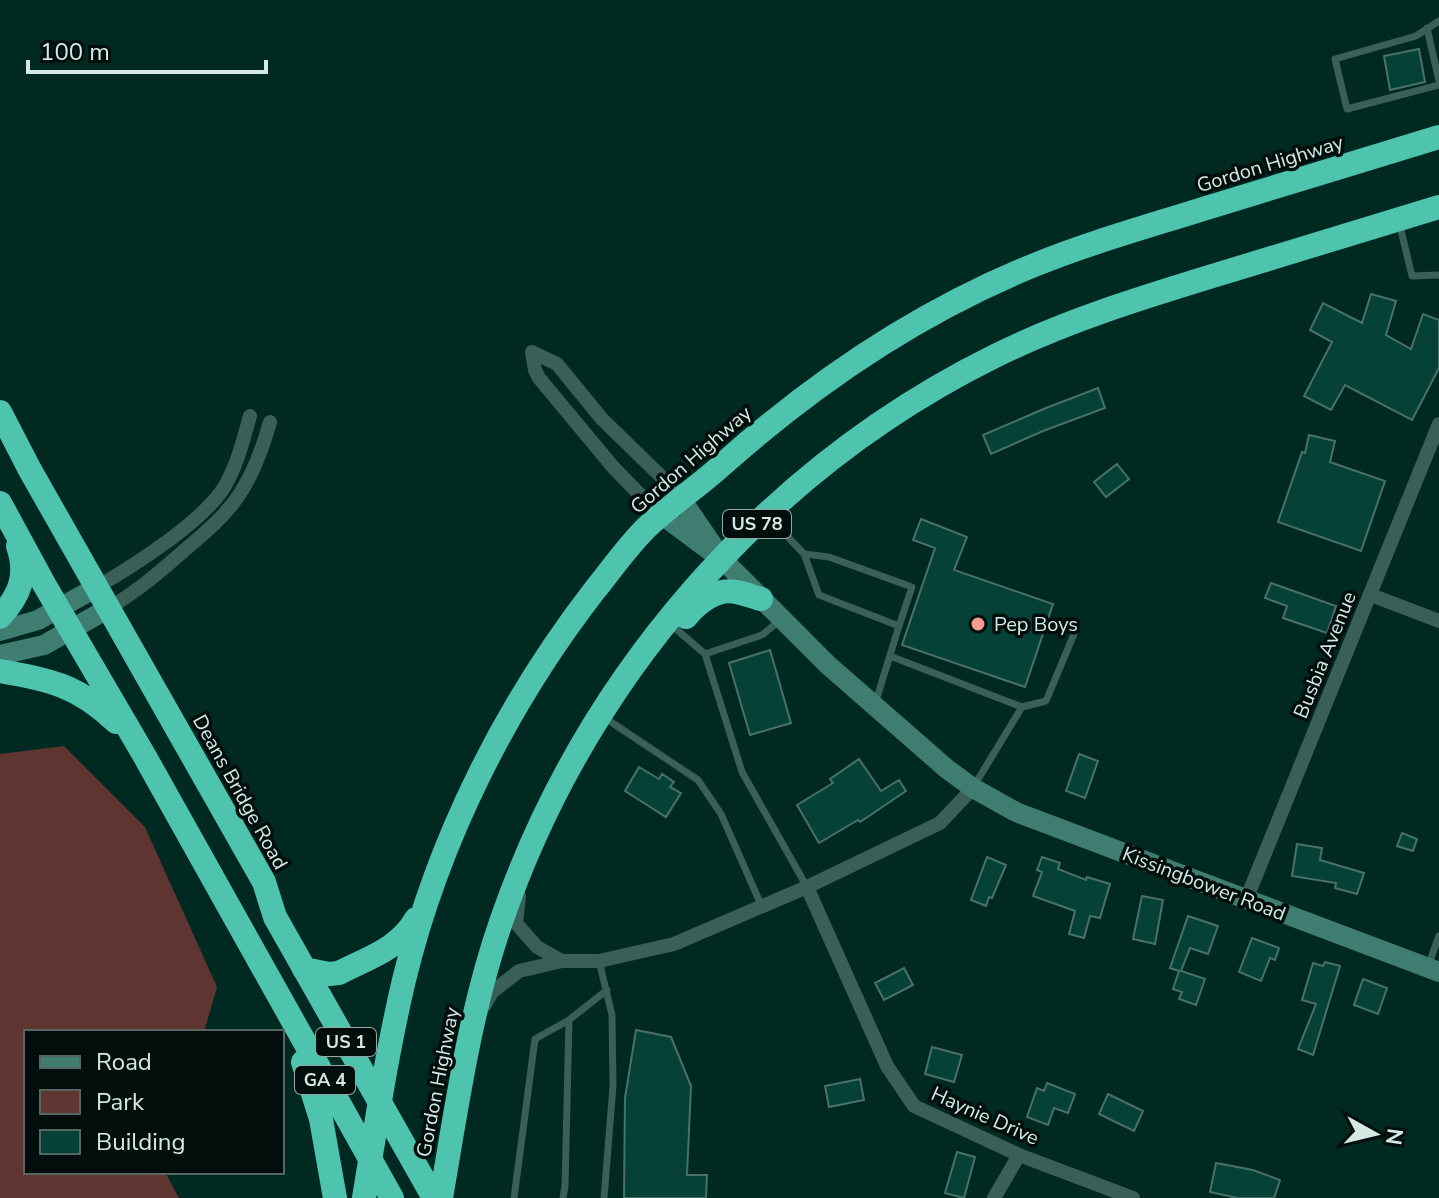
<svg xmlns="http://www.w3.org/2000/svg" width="1439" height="1198" font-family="'Nunito Sans',sans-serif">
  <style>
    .green { fill: #5e3530 }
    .building { fill: #064138; stroke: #4a7169; stroke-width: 2 }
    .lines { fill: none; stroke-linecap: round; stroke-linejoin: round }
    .lane { stroke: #395f57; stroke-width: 7 }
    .street { stroke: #395f57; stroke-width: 14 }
    .secondary { stroke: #3f7d71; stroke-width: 20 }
    .highway { stroke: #4ec4af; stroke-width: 24 }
    .poi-dot { fill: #f59c92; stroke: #020e0b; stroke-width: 3 }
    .labels { text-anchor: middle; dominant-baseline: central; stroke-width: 7; stroke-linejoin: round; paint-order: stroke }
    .shield { fill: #020e0b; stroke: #96a7a3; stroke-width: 2 }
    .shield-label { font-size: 18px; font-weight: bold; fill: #d5e9e4 }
    .street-label { font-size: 20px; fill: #d5e9e4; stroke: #020e0b }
    .poi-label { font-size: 20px; fill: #d5e9e4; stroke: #020e0b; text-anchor: start }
  </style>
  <rect width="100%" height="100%" fill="#002922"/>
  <!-- green -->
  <path class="green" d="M 64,746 L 145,827 L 217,987 L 204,1032 L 26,1032 L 26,1172 L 165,1172 L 179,1198 L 0,1198 L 0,754 Z"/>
  <!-- building -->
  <path class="building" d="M 1419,49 L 1425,82 L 1390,90 L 1384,56 Z
    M 1371,294 L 1396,301 L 1386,335 L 1411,349 L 1423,314 L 1439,320 L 1439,368 L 1412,420 L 1345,385 L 1331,410 L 1304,396 L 1332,342 L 1310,330 L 1323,303 L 1362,323 Z
    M 1098,388 L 1105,408 L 1043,431 L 991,454 L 983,435 L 1046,408 Z
    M 1309,435 L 1335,441 L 1330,462 L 1385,481 L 1361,551 L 1278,522 L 1302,452 L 1305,453 Z
    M 1117,464 L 1129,479 L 1106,497 L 1094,482 Z
    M 921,519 L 967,537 L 954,570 L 1053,604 L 1025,687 L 902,645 L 935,548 L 913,540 Z
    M 1271,583 L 1336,606 L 1327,633 L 1283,618 L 1287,606 L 1265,598 Z
    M 770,650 L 791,723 L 750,735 L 729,663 Z
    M 1079,754 L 1098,761 L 1085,798 L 1066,791 Z
    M 859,759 L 881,791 L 899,780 L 906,791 L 860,822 L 858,820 L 819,843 L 797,805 L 833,783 L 830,779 Z
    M 639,767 L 659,779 L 662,774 L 674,782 L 670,787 L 681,793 L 666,817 L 625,791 Z
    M 1402,833 L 1417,839 L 1413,851 L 1397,846 Z
    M 1297,844 L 1322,848 L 1320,860 L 1364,873 L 1357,894 L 1335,888 L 1336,883 L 1292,876 Z
    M 987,857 L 1006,865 L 992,898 L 989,897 L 986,906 L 971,900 Z
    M 1042,857 L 1060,863 L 1058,869 L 1086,880 L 1087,877 L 1110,884 L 1100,918 L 1090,916 L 1084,938 L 1069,934 L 1075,911 L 1033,896 L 1042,872 L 1037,870 Z
    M 1142,896 L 1163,900 L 1155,944 L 1133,939 Z
    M 1188,916 L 1218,926 L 1208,954 L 1190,948 L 1181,971 L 1205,979 L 1196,1005 L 1179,999 L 1182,992 L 1173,989 L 1179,971 L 1170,968 Z
    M 1252,938 L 1279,948 L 1275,960 L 1270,958 L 1261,981 L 1239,972 Z
    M 1325,962 L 1340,966 L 1313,1055 L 1298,1049 L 1316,1004 L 1302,1000 L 1313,963 L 1323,966 Z
    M 904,968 L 913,985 L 884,1000 L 875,983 Z
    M 1363,979 L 1387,988 L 1378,1014 L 1354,1005 Z
    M 636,1030 L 671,1037 L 691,1086 L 687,1175 L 707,1175 L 706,1198 L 624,1198 L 625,1098 Z
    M 932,1047 L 962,1055 L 954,1082 L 925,1074 Z
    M 860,1079 L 864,1100 L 829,1107 L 825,1086 Z
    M 1047,1083 L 1075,1094 L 1068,1113 L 1054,1108 L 1048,1125 L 1027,1117 L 1037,1088 L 1044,1091 Z
    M 1108,1094 L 1143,1111 L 1134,1131 L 1099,1114 Z
    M 957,1152 L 975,1157 L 964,1198 L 945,1193 Z
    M 1216,1163 L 1253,1170 L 1280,1180 L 1274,1198 L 1238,1198 L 1210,1192 Z"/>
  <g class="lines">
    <!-- lane -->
    <path class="lane" d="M 1439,21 L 1416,36 L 1335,59 L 1347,109 L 1439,85
      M 1427,28 L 1439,81
      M 1399,222 L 1412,276 L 1439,275
      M 768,516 L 804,554 L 819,595 L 899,626 L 875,704
      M 804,554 L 829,557 L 912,587 L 899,626
      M 676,629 L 705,654 L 742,772 L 807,887
      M 705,654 L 762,635 L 779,621
      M 890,656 L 1022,707 L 974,786
      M 1022,707 L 1046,701 L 1074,634
      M 605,718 L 698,780 L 721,814 L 762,907
      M 599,961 L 612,1015 L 613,1086 L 604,1198
      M 1428,966 L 1439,936
      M 514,1198 L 535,1039 L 569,1020 L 607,990
      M 563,1198 L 565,1186 L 569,1020"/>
    <!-- street -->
    <path class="street" d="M 532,352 L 535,370 L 539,378 L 613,467 L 650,505 L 662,515
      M 532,352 L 557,364 L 602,419 L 676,491 L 681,499
      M 97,587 C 133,566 196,526 221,492 C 236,470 243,441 250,416
      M 1371,595 L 1439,621
      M 109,608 C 138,591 162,570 187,548 C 206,532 226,515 239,495 C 254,473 263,447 270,422
      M 807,887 L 887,1066 L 914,1106 L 1019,1155 L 1133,1198
      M 519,896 L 516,923 L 537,947 L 562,961
      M 1246,900 L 1439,424
      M 484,1006 L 492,992 L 519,971 L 562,961 L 599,961 L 674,944 L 807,887 L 940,823 L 973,788
      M 994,1198 L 1019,1155"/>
    <!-- secondary -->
    <path class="secondary" d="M 681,499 L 722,559 L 828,665 L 947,769 L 973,788 L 1016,812 L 1439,972
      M 662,515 L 709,550
      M 0,631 L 38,620 L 97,587
      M 0,655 L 44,645 L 109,608"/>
    <!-- highway -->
    <path class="highway" d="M 0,412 L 30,470 L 264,882 L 275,917 L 434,1198
      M 0,503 L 44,584 L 144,755 L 392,1198
      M 0,617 C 20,595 28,575 18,546
      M 686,617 C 697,603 716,588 736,592 C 744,593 753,597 761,599
      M 0,671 C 49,679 79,686 116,722
      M 304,969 L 329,974 L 339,973 C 368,958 399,949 416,919
      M 303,1062 L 321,1119 L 335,1198
      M 364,1198 C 376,1125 387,1052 404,980 C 438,840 506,705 594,591 C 611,570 627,547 646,528 C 670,505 698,487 722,465 C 814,383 917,313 1032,266 C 1088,243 1146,227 1203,209 C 1282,185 1360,161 1439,137
      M 441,1198 C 457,1105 470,1011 501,922 C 585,678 765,469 997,355 C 1068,320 1144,297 1219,274 C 1293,252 1366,229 1439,207"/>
  </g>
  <!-- markers -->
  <circle class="poi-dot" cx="978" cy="624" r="8"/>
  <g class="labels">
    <!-- shield labels -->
    <g class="shield">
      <rect x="723" y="510" width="68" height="28" rx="6"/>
      <rect x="316" y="1028" width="60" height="28" rx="6"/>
      <rect x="295" y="1066" width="60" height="28" rx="6"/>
    </g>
    <g class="shield-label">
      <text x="757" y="524">US 78</text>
      <text x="346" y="1042">US 1</text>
      <text x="325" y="1080">GA 4</text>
    </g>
    <!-- street labels -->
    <g class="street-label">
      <text transform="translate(1270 164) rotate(-17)">Gordon Highway</text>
      <text transform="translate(691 460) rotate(-41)">Gordon Highway</text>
      <text transform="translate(1325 655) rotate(-68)">Busbia Avenue</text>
      <text transform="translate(240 792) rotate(61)">Deans Bridge Road</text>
      <text transform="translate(1204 884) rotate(21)">Kissingbower Road</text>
      <text transform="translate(438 1082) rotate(-79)">Gordon Highway</text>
      <text transform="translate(985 1116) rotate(24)">Haynie Drive</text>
    </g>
    <!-- poi labels -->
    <g class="poi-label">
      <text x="994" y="624">Pep Boys</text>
    </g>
  </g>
  <!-- legend -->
  <rect x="24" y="1030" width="260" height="144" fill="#020e0b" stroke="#566662" stroke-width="2"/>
  <rect x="40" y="1056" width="40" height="12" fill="#3f7d71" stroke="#566662" stroke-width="2"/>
  <text x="96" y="1070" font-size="24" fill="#d5e9e4">Road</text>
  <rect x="40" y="1090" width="40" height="24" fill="#5e3530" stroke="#566662" stroke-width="2"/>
  <text x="96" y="1110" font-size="24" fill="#d5e9e4">Park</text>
  <rect x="40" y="1130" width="40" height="24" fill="#064138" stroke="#566662" stroke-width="2"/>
  <text x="96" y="1150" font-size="24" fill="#d5e9e4">Building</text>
  <!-- north arrow -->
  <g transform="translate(1375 1134) rotate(98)" stroke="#020e0b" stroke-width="6" paint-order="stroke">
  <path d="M0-6L14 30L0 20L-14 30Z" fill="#d5e9e4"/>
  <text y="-12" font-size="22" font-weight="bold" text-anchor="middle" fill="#d5e9e4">N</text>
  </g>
  <!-- scale -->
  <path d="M28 60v12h238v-12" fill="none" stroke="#d5e9e4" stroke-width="4"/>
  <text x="40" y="60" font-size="24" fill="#d5e9e4" stroke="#020e0b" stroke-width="6" paint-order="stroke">100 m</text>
</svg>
